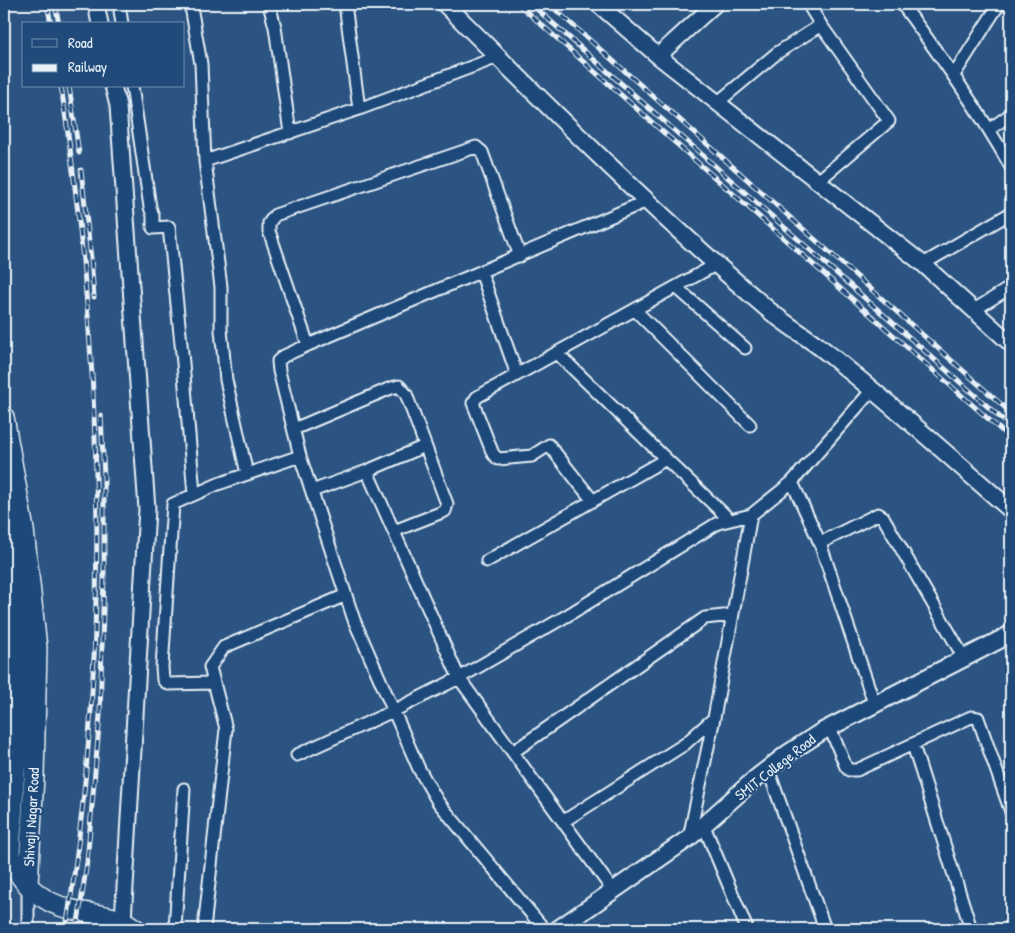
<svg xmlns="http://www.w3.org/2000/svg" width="1015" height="933" font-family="'Patrick Hand',sans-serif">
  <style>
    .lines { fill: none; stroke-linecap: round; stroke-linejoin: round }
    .minor-casing { stroke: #e8f1f8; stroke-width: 15 }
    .tertiary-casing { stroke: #e8f1f8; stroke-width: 19 }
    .secondary-casing { stroke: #e8f1f8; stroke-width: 20 }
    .primary-casing { stroke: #e8f1f8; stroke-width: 22 }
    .minor { stroke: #1f4a7a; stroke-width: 11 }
    .tertiary { stroke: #1f4a7a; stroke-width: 15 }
    .secondary { stroke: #1f4a7a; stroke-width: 16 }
    .primary { stroke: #1f4a7a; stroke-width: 19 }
    .rail-casing { stroke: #e8f1f8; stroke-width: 5 }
    .rail { stroke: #1f4a7a; stroke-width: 3; stroke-dasharray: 9; stroke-linecap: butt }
    .labels { text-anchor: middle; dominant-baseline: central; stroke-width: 4; stroke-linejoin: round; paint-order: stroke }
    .street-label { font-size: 15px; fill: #e8f1f8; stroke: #1f4a7a }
  </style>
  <rect width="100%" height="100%" fill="#2b5482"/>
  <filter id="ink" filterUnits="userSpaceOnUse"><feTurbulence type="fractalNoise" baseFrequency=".02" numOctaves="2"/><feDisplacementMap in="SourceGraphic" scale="10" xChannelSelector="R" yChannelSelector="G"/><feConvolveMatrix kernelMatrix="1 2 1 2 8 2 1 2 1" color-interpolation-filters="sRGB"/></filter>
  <g filter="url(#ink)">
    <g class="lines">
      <defs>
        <path id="minor" d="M 119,4 L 122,24
          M 189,4 L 192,12 L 201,64 L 205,161 L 221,287 L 221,330 L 226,380 L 247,474
          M 269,4 L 275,27 L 290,133
          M 345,4 L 359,109
          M 808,4 L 821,25 L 889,121 L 818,181
          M 902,4 C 941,57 979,110 1011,167
          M 954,75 L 999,4
          M 132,86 L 150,207 L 153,216 L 153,228 L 169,227 L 183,363 L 194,494
          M 717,103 L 777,53 L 821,25
          M 990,129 L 1011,114
          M 205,161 L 359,109 L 498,57
          M 923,264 L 1011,213
          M 481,272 L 517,375
          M 676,287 L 745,348
          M 635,310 L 750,425
          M 974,310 L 1011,287
          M 308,345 L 269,231 L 269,223 L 275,215 L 476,147 L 482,152 L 520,256
          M 557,353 L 666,459 L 730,520
          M 294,429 L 391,388 L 399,386 L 406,394 L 447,504 L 445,511 L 394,531
          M 367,471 L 459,678 L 614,892
          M 792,482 L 820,543 L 875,706
          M 312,491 L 367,471 L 425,446
          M 593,501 L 549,445 L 532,456 L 498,459 L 493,454 L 473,403 L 477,397 L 717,264
          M 820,543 L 878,514 L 883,517 L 964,658
          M 487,561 L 666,459
          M 213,683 L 168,684 L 163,680 L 162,667 L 173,504 L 218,484 L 300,456
          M 830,728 L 846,767 L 849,770 L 857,770 L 971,717 L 978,718 L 1011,812
          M 913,745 L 971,929
          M 513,752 L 705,618 L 732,615
          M 297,755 L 393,711 L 459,678 L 568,615 L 718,523 L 751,515
          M 768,769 L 825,929
          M 564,821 L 685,744 L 714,718
          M 704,826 L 747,929
          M 689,838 L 714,718 L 751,515 L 792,482 L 872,390
          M 28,885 L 28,929
          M 175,929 L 184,789
          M 204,929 L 226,729 L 210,667 L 224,647 L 346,595
          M 544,929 L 438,802 L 419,769 L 354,620 L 300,456 L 279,371 L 278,361 L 284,356 L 308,345 L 647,201"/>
        <path id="tertiary" d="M 96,4 L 100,24
          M 598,4 L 658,56 L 923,264 L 1011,344
          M 658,56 L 715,4
          M 113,86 L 118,106 L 147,509 L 123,921"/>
        <path id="secondary" d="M 445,4 C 548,107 653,211 764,306 C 783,323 806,336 825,351 C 889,402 950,457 1011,510
          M 558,929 L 689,838 L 756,778 L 787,754 L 821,732 L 1011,634"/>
        <path id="primary" d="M 4,417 L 24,530 L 37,648 L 34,776 L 28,885
          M 4,497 L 10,534 L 19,646 L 16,752 L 10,854 C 17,881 42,903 70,909 C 87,914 107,914 123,921 C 128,923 132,927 136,929"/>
      </defs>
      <!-- minor casing -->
      <use href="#minor" class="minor-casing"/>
      <!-- tertiary casing -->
      <use href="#tertiary" class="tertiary-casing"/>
      <!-- secondary casing -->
      <use href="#secondary" class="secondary-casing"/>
      <!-- primary casing -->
      <use href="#primary" class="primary-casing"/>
      <!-- minor -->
      <use href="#minor" class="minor"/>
      <!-- tertiary -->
      <use href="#tertiary" class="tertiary"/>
      <!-- secondary -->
      <use href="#secondary" class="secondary"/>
      <!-- primary -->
      <use href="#primary" class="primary"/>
      <defs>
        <path id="rail" d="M 47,4 L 51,24
          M 55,4 L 59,24
          M 518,4 L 1011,439
          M 531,4 L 1011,427
          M 549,4 L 1011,413
          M 61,86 C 104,364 111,651 66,929
          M 69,86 L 79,153
          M 81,170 L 91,258 L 94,297
          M 77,929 L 87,862 L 100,715 L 104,576 L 104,477 L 101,415"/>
      </defs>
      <!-- rail casing -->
      <use href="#rail" class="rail-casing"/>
      <!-- rail -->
      <use href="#rail" class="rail"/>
    </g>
  </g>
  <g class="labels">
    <!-- street labels -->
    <g class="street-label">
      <text transform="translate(775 767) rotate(-38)">SMIT College Road</text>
      <text transform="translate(31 817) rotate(-87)">Shivaji Nagar Road</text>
    </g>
  </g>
  <!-- margin -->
  <rect width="1015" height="933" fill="none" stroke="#1f4a7a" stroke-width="20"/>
  <rect x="10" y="10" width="995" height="913" fill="none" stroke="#e8f1f8" stroke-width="2" filter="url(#ink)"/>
  <!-- legend -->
  <rect x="22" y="22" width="162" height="65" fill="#1f4a7a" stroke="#6f8dac"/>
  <rect x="32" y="39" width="25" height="8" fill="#1f4a7a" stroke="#6f8dac"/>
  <text x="68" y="48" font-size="15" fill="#e8f1f8">Road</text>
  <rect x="32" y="64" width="25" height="8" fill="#e8f1f8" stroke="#6f8dac"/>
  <text x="68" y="72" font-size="15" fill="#e8f1f8">Railway</text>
</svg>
